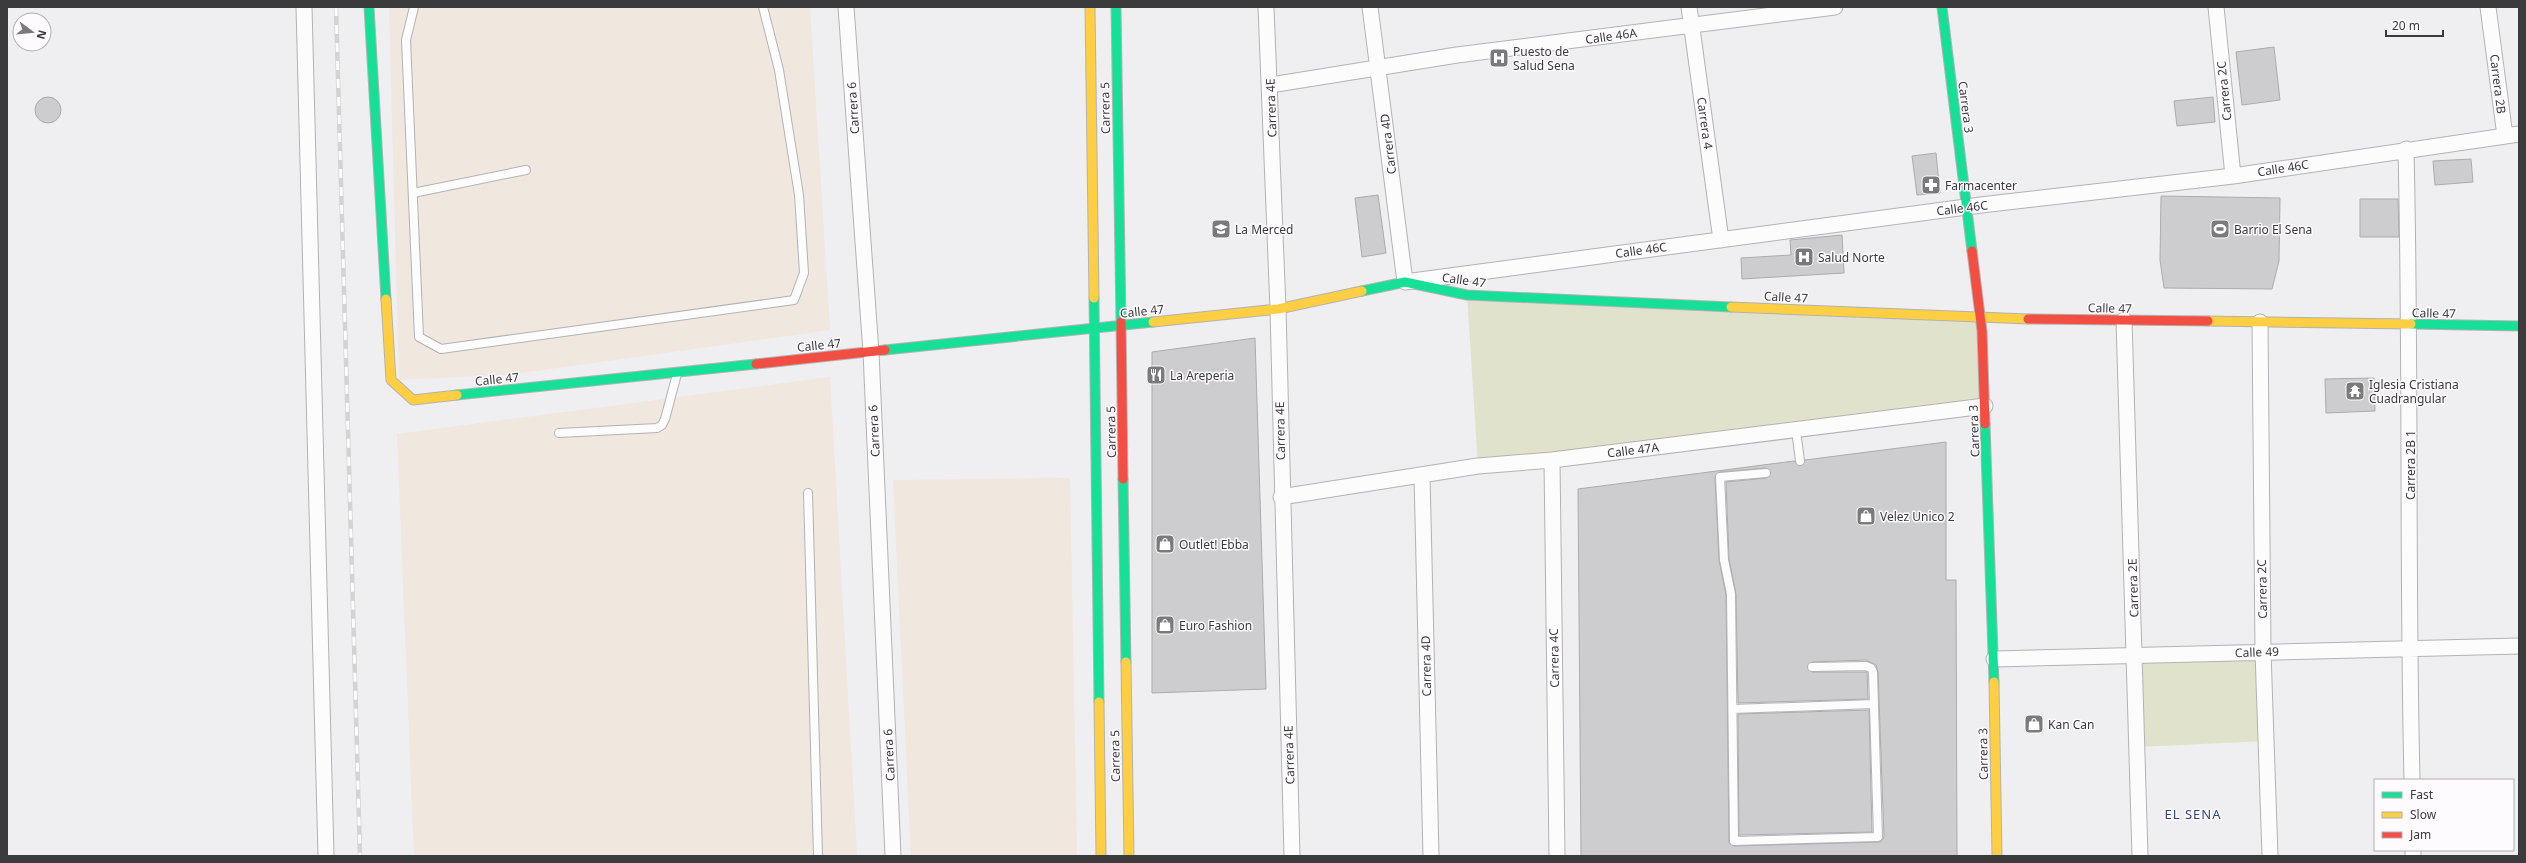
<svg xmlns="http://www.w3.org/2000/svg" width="2526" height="863" font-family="'Noto Sans',sans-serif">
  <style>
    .industrial { fill: #f0e7de }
    .green { fill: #e1e2cc }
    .building { fill: #cdccce; stroke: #acabad; fill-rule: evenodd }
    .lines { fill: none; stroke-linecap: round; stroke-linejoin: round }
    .lane-casing { stroke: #b3b2b4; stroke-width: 10 }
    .street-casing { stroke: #b3b2b4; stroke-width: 17 }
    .fast-casing { stroke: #b3b2b4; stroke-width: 11 }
    .slow-casing { stroke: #b3b2b4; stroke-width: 11 }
    .jam-casing { stroke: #b3b2b4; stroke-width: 11 }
    .lane { stroke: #fdfcfd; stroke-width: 8 }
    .street { stroke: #fdfcfd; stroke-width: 15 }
    .fast { stroke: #16e098; stroke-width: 9 }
    .slow { stroke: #ffcf43; stroke-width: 9 }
    .jam { stroke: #f24e42; stroke-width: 9 }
    .rail-casing { stroke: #d3d3d3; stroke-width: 4.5 }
    .rail { stroke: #fefbff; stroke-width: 3; stroke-dasharray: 9; stroke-linecap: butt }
    .labels { text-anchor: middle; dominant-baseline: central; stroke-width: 3; stroke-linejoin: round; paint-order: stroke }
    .street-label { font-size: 12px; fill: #3b3a3c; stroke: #fefbff }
    .poi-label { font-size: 12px; fill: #3b3a3c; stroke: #fefbff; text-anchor: start }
    .neighbourhood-label { font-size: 13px; letter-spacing: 1px; fill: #2d4981; stroke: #fefbff }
  </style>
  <rect width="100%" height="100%" fill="#efeef0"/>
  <!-- industrial -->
  <path class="industrial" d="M 389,7 L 810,7 L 830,330 L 514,374 L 399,380 Z
    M 830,377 L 857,856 L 414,856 L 397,434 Z
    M 1070,478 L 1077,856 L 911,856 L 893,480 Z"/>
  <!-- green -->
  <path class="green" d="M 1467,295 L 1980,317 L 1985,406 L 1478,466 Z
    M 2263,652 L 2266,741 L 2138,747 L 2135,655 Z"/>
  <!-- building -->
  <path class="building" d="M 2274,47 L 2280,100 L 2242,105 L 2236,52 Z
    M 2213,97 L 2215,122 L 2177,126 L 2174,101 Z
    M35 110a13 13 0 1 1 26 0a13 13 0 1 1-26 0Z
    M 1936,153 L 1940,193 L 1917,195 L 1912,156 Z
    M 2471,159 L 2473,182 L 2435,185 L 2433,161 Z
    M 1378,195 L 1386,253 L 1362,257 L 1355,198 Z
    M 2161,196 L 2280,198 L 2279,261 L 2272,289 L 2164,288 L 2160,260 Z
    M 2360,199 L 2398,199 L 2399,237 L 2360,237 Z
    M 1842,235 L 1844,273 L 1742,279 L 1741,258 L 1791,255 L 1790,240 Z
    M 1255,338 L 1266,689 L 1152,693 L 1152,352 Z
    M 2374,378 L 2375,411 L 2326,413 L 2325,379 Z
    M 1946,442 L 1946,580 L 1956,580 L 1957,856 L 1581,856 L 1578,489 L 1794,461 L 1800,466 L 1805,460 ZM 1766,468 L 1771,473 L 1767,478 L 1726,482 L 1729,559 L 1736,594 L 1738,703 L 1868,699 L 1867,672 L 1812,672 L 1807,667 L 1812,662 L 1866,660 L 1876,665 L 1878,672 L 1884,837 L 1881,842 L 1734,846 L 1729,843 L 1726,595 L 1719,560 L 1715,477 L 1720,472 Z
    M 1869,710 L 1872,832 L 1739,835 L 1738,714 Z"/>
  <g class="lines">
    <defs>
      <path id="lane" d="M 414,7 L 406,40 L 419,337 L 441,349 L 794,300 L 804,273 L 799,195 L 779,70 L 763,7
        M 413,193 L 526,170
        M 1796,430 L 1800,461
        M 559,433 L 657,428 L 662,425 L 665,419 L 677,374
        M 1766,473 L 1720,477 L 1724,560 L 1731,594 L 1734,841 L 1878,837 L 1873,672 L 1871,668 L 1866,666 L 1812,667
        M 808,493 L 818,856
        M 1733,709 L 1874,704"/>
      <path id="street" d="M 304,7 L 326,856
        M 846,7 L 871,352 L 893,856
        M 1266,7 L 1278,309 L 1292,856
        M 1370,7 L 1405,282 L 1981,205 L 2233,176 L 2519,134
        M 1689,7 L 1721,240
        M 2216,7 L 2233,176
        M 2488,7 L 2505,136
        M 1270,85 L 1457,55 L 1835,7
        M 2406,149 C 2411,360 2407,570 2412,780
        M 2124,320 L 2140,856
        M 2260,322 L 2263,652 L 2270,856
        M 1552,460 L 1557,856
        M 1422,476 L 1431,856
        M 1281,497 L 1478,466 L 1552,460 L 1985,406
        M 1994,659 L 2519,646
        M 2413,850 L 2413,856"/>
      <path id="fast" d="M 369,7 L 386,299
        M 1116,7 L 1121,322
        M 1942,7 L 1972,251
        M 1362,291 L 1405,282 L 1467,295 L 1731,307
        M 1094,298 L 1099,702
        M 2411,324 L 2519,326
        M 885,350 L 1153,322
        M 457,395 L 756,364
        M 1985,424 L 1994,682
        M 1123,479 L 1126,662"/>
      <path id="slow" d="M 1090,7 L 1094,298
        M 386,299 L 391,380 L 413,400 L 457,395
        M 1731,307 L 2028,319
        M 2208,321 L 2411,324
        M 1153,322 L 1278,309 L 1362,291
        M 1126,662 L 1129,856
        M 1994,682 L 1997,856
        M 1099,702 L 1101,856"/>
      <path id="jam" d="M 1972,251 L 1982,331 L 1985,424
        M 2028,319 L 2208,321
        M 1121,322 L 1123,479
        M 756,364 L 885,350"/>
    </defs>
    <!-- lane casing -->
    <use href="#lane" class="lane-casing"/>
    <!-- street casing -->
    <use href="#street" class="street-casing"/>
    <!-- fast casing -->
    <use href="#fast" class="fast-casing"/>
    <!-- slow casing -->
    <use href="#slow" class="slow-casing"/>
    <!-- jam casing -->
    <use href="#jam" class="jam-casing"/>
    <!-- lane -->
    <use href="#lane" class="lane"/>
    <!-- street -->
    <use href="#street" class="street"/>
    <!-- fast -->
    <use href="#fast" class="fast"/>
    <!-- slow -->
    <use href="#slow" class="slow"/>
    <!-- jam -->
    <use href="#jam" class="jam"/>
    <defs>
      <path id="rail" d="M 336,7 L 360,856"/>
    </defs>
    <!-- rail casing -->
    <use href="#rail" class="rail-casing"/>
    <!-- rail -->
    <use href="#rail" class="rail"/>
  </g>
  <!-- icons -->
  <defs>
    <symbol id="hospital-square" viewBox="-11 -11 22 22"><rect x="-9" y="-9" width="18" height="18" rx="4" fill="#7a797b" stroke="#fefbff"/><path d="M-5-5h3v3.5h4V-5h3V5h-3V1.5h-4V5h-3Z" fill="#fff"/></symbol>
    <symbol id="pharmacy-square" viewBox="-11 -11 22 22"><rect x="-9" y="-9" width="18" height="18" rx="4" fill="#7a797b" stroke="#fefbff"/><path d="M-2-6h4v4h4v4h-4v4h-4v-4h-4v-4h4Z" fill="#fff"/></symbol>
    <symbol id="school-square" viewBox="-11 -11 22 22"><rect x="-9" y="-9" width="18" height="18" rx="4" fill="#7a797b" stroke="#fefbff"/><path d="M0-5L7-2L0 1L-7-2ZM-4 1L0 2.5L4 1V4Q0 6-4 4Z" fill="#fff"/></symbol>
    <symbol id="stadium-square" viewBox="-11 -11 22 22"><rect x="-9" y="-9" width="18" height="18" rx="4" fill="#7a797b" stroke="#fefbff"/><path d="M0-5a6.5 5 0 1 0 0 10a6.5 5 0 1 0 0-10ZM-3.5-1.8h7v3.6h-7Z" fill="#fff"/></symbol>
    <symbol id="restaurant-square" viewBox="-11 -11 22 22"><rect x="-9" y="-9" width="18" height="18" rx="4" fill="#7a797b" stroke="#fefbff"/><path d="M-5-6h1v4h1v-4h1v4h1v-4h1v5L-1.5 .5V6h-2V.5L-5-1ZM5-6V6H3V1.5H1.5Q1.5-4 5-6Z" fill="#fff"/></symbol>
    <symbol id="temple-square" viewBox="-11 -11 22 22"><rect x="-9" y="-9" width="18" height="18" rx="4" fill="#7a797b" stroke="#fefbff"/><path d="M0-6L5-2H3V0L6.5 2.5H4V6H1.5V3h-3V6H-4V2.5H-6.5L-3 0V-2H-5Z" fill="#fff"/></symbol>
    <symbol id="shop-square" viewBox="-11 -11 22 22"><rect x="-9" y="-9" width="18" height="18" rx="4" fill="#7a797b" stroke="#fefbff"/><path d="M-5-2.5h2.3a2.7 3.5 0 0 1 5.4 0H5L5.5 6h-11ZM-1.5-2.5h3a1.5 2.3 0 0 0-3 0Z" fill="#fff"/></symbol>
  </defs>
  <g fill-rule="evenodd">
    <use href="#hospital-square" x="1488" y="47" width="22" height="22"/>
    <use href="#pharmacy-square" x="1920" y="174" width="22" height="22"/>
    <use href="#school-square" x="1210" y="218" width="22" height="22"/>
    <use href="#stadium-square" x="2209" y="218" width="22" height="22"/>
    <use href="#hospital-square" x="1793" y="246" width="22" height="22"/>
    <use href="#restaurant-square" x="1145" y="364" width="22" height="22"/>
    <use href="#temple-square" x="2344" y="380" width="22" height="22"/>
    <use href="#shop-square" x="1855" y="505" width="22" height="22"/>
    <use href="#shop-square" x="1154" y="533" width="22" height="22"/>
    <use href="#shop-square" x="1154" y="614" width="22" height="22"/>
    <use href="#shop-square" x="2023" y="713" width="22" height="22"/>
  </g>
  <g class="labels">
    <!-- street labels -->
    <g class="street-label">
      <text transform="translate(1611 36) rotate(-8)">Calle 46A</text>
      <text transform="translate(2498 84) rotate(83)">Carrera 2B</text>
      <text transform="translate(2224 91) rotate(-96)">Carrera 2C</text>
      <text transform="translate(1966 107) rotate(83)">Carrera 3</text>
      <text transform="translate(853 108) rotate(-94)">Carrera 6</text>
      <text transform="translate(1105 108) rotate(-91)">Carrera 5</text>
      <text transform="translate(1271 108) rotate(-92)">Carrera 4E</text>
      <text transform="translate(1705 123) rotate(82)">Carrera 4</text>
      <text transform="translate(1388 144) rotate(-97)">Carrera 4D</text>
      <text transform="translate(2283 168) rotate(-9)">Calle 46C</text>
      <text transform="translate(1962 208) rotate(-7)">Calle 46C</text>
      <text transform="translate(1641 250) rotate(-8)">Calle 46C</text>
      <text transform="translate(1464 280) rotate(8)">Calle 47</text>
      <text transform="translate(1786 297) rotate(3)">Calle 47</text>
      <text transform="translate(2110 308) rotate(1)">Calle 47</text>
      <text transform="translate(1142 311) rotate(-6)">Calle 47</text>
      <text transform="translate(2434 313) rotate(1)">Calle 47</text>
      <text transform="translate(819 345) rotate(-6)">Calle 47</text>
      <text transform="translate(497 379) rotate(-6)">Calle 47</text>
      <text transform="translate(874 431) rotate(-93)">Carrera 6</text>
      <text transform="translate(1280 431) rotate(-91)">Carrera 4E</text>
      <text transform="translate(1974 431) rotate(-92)">Carrera 3</text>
      <text transform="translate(1111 432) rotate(-91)">Carrera 5</text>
      <text transform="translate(1633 450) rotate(-7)">Calle 47A</text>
      <text transform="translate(2410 465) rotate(-90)">Carrera 2B 1</text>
      <text transform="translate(2133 588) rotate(-92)">Carrera 2E</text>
      <text transform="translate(2262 589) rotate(-91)">Carrera 2C</text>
      <text transform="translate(2257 652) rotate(-2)">Calle 49</text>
      <text transform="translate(1554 658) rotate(-91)">Carrera 4C</text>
      <text transform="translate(1426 666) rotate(-91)">Carrera 4D</text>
      <text transform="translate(1983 754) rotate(-91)">Carrera 3</text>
      <text transform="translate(889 755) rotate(-93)">Carrera 6</text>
      <text transform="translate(1289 755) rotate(-92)">Carrera 4E</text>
      <text transform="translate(1115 756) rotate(-91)">Carrera 5</text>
    </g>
    <!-- poi labels -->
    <g class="poi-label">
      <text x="1513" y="51">Puesto de<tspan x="1513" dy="14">Salud Sena</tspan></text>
      <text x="1945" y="185">Farmacenter</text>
      <text x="1235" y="229">La Merced</text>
      <text x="2234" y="229">Barrio El Sena</text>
      <text x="1818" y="257">Salud Norte</text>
      <text x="1170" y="375">La Areperia</text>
      <text x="2369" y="384">Iglesia Cristiana<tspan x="2369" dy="14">Cuadrangular</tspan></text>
      <text x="1880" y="516">Velez Unico 2</text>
      <text x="1179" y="544">Outlet! Ebba</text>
      <text x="1179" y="625">Euro Fashion</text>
      <text x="2048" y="724">Kan Can</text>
    </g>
    <!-- neighbourhood labels -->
    <g class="neighbourhood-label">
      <text x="2193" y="814">EL SENA</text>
    </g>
  </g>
  <!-- border -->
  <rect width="2526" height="863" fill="none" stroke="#3b3a3c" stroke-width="16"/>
  <!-- legend -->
  <rect x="2374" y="779" width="140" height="72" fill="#fefbff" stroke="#b0aeb1"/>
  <rect x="2382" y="792" width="20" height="6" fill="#16e098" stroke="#b0aeb1"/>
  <text x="2410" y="799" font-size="12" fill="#3b3a3c">Fast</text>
  <rect x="2382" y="812" width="20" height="6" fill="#ffcf43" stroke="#b0aeb1"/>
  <text x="2410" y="819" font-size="12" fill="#3b3a3c">Slow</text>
  <rect x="2382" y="832" width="20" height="6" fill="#f24e42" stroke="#b0aeb1"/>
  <text x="2410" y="839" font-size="12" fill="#3b3a3c">Jam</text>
  <!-- north arrow -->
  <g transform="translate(32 32) rotate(106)"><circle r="19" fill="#fefbff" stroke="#b0aeb1"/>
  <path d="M0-3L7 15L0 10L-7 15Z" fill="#7a797b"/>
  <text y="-6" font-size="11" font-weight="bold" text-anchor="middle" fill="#3b3a3c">N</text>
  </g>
  <!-- scale -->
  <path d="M2386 30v6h57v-6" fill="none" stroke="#3b3a3c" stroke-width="2"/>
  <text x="2392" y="30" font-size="12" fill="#3b3a3c" stroke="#fefbff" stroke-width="3" paint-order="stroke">20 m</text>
</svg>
